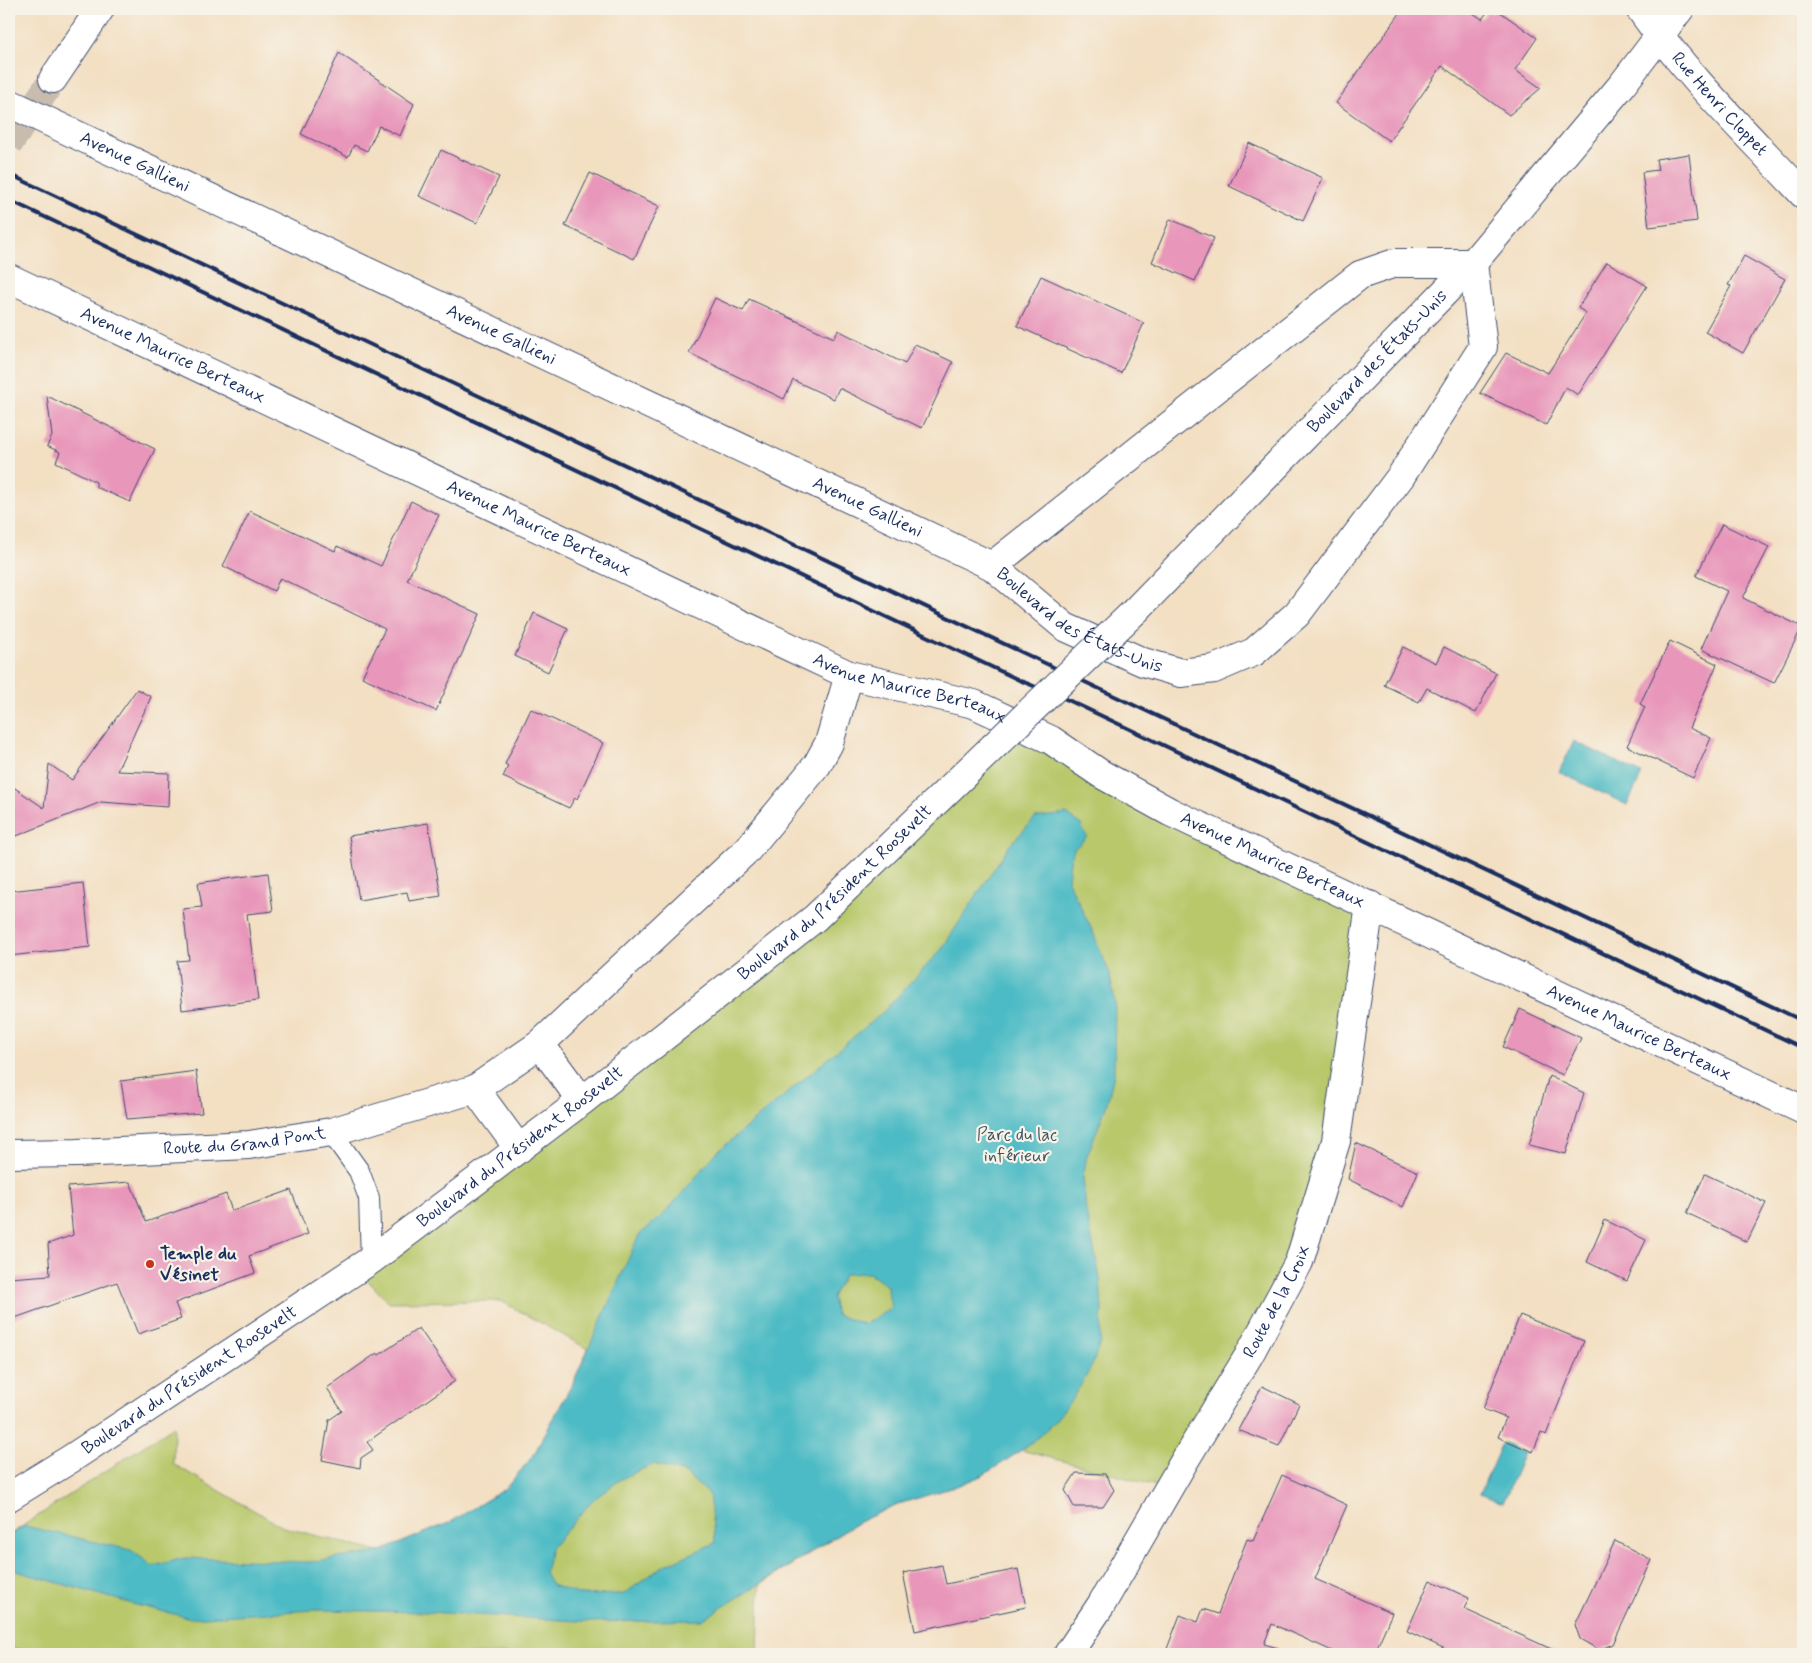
<svg xmlns="http://www.w3.org/2000/svg" width="1812" height="1663" font-family="Mynerve,sans-serif">
  <style>
    .green { fill: #b8c86b; stroke: #6a7c64 }
    .water { fill: #4dbbc5; stroke: #347592; fill-rule: evenodd }
    .building { fill: #e896ba }
    .lines { fill: none; stroke-linecap: round; stroke-linejoin: round }
    .tertiary-tunnel { stroke: #c8bcae; stroke-width: 28; stroke-dasharray: 28 14; stroke-linecap: butt }
    .service-casing { stroke: #3b496d; stroke-width: 22 }
    .minor-casing { stroke: #3b496d; stroke-width: 30 }
    .tertiary-casing { stroke: #3b496d; stroke-width: 30 }
    .service { stroke: #fff; stroke-width: 20 }
    .minor { stroke: #fff; stroke-width: 28 }
    .tertiary { stroke: #fff; stroke-width: 28 }
    .rail { stroke: #1b2f5e; stroke-width: 4 }
    .tertiary-bridge-casing { stroke: #3b496d; stroke-width: 30; stroke-linecap: butt }
    .tertiary-bridge { stroke: #fff; stroke-width: 28 }
    .poi-dot { fill: #c8321e; stroke: #f7f3e8; stroke-width: 2 }
    .labels { text-anchor: middle; dominant-baseline: central; stroke-width: 4.5; stroke-linejoin: round; paint-order: stroke }
    .street-label { font-size: 18px; fill: #1b2f5e; stroke: #f7f3e8 }
    .park-label { font-size: 18px; fill: #425561; stroke: #f7f3e8 }
    .poi-label { font-size: 18px; font-weight: bold; fill: #1b2f5e; stroke: #f7f3e8; text-anchor: start }
  </style>
  <rect width="100%" height="100%" fill="#f7f3e8"/>
  <filter id="ink" filterUnits="userSpaceOnUse"><feTurbulence type="fractalNoise" baseFrequency=".02" numOctaves="2"/><feDisplacementMap in="SourceGraphic" scale="10" xChannelSelector="R" yChannelSelector="G"/><feConvolveMatrix kernelMatrix="1 2 1 2 8 2 1 2 1" color-interpolation-filters="sRGB"/></filter>
  <filter id="wash" filterUnits="userSpaceOnUse"><feTurbulence type="fractalNoise" baseFrequency=".0096" numOctaves="4" result="noise"/><feDisplacementMap in="SourceGraphic" scale="20" xChannelSelector="R" yChannelSelector="G"/><feGaussianBlur stdDeviation="1.12" result="paint"/><feColorMatrix in="noise" values="0 0 0 0 0 0 0 0 0 0 0 0 0 0 0 0 0 1.4 0 .05"/><feComposite in="paint" operator="in"/></filter>
  <g filter="url(#wash)">
    <rect width="100%" height="100%" fill="#f3dfc2"/>
    <!-- green -->
    <path class="green" d="M 1018,724 L 1370,905 L 1299,1262 L 1168,1489 L 1021,1450 L 983,1475 L 954,1487 L 895,1505 L 857,1523 L 760,1585 L 758,1654 L 176,1654 L 9,1649 L 9,1535 L 174,1426 L 173,1464 L 283,1527 L 379,1552 L 451,1522 L 506,1488 L 533,1456 L 573,1383 L 588,1349 L 501,1301 L 388,1302 L 357,1269 L 815,918 Z"/>
    <!-- water -->
    <path class="water" d="M 1574,741 L 1642,774 L 1627,805 L 1559,772 Z
      M 1067,814 L 1081,825 L 1087,837 L 1074,849 L 1070,861 L 1068,881 L 1093,932 L 1109,972 L 1115,1002 L 1114,1075 L 1106,1107 L 1087,1156 L 1083,1177 L 1086,1211 L 1100,1278 L 1102,1310 L 1100,1343 L 1092,1366 L 1072,1399 L 1055,1421 L 1033,1442 L 1001,1464 L 983,1475 L 954,1487 L 895,1505 L 857,1523 L 702,1620 L 593,1622 L 427,1612 L 313,1610 L 191,1618 L 136,1605 L 9,1569 L 9,1536 L 25,1526 L 131,1550 L 153,1566 L 184,1558 L 309,1562 L 379,1552 L 451,1522 L 506,1488 L 533,1456 L 573,1383 L 639,1235 L 666,1212 L 716,1153 L 883,1012 L 941,950 L 1009,846 L 1035,818 ZM 869,1273 L 887,1286 L 891,1308 L 865,1324 L 836,1315 L 832,1297 L 845,1274 ZM 654,1464 L 685,1473 L 709,1495 L 715,1543 L 663,1566 L 624,1594 L 581,1595 L 552,1585 L 545,1572 L 551,1548 L 593,1500 L 621,1479 Z
      M 1502,1443 L 1524,1453 L 1503,1503 L 1480,1494 Z"/>
    <g id="blocks">
      <!-- building -->
      <path class="building" d="M 1403,9 L 1467,9 L 1482,19 L 1488,11 L 1492,13 L 1496,9 L 1537,38 L 1515,70 L 1541,88 L 1509,115 L 1442,66 L 1389,141 L 1336,103 Z
        M 339,53 L 414,104 L 400,136 L 379,126 L 367,151 L 354,145 L 348,157 L 301,134 Z
        M 1249,143 L 1323,178 L 1303,221 L 1229,186 Z
        M 441,150 L 499,177 L 477,223 L 419,196 Z
        M 1689,154 L 1697,221 L 1649,227 L 1642,172 L 1658,170 L 1656,159 Z
        M 590,173 L 659,206 L 634,259 L 565,226 Z
        M 1170,219 L 1214,238 L 1195,281 L 1152,262 Z
        M 1744,256 L 1785,279 L 1743,353 L 1705,332 L 1731,286 L 1728,285 Z
        M 1607,262 L 1647,286 L 1578,395 L 1566,387 L 1546,425 L 1480,393 L 1506,353 L 1548,373 L 1586,313 L 1578,308 Z
        M 1041,276 L 1144,323 L 1121,373 L 1017,326 Z
        M 715,298 L 743,311 L 749,299 L 834,338 L 838,330 L 905,364 L 915,344 L 953,362 L 922,428 L 839,388 L 834,399 L 793,380 L 784,399 L 689,353 Z
        M 47,396 L 155,449 L 130,502 L 96,487 L 96,482 L 56,462 L 60,452 L 47,446 L 52,436 Z
        M 411,501 L 439,515 L 407,580 L 480,614 L 436,711 L 362,677 L 385,629 L 280,578 L 274,591 L 223,566 L 250,511 L 335,551 L 337,546 L 381,566 Z
        M 1722,524 L 1769,547 L 1743,598 L 1802,627 L 1774,683 L 1701,649 L 1727,591 L 1696,576 Z
        M 534,613 L 568,629 L 548,672 L 515,656 Z
        M 1670,641 L 1717,664 L 1689,728 L 1711,738 L 1693,778 L 1627,746 L 1645,707 L 1640,704 Z
        M 1403,647 L 1436,663 L 1444,647 L 1496,673 L 1476,713 L 1427,688 L 1419,702 L 1384,685 Z
        M 137,689 L 151,697 L 117,771 L 169,773 L 168,807 L 101,802 L 9,839 L 9,784 L 44,808 L 49,764 L 72,780 Z
        M 531,709 L 603,743 L 577,799 L 575,798 L 569,808 L 503,777 L 508,766 L 505,764 Z
        M 428,823 L 441,896 L 409,901 L 407,892 L 359,900 L 349,836 Z
        M 268,873 L 273,911 L 247,914 L 258,1000 L 182,1010 L 177,961 L 189,960 L 183,909 L 202,907 L 198,883 Z
        M 83,883 L 90,947 L 9,956 L 9,891 Z
        M 1520,1009 L 1581,1038 L 1563,1075 L 1503,1047 Z
        M 196,1071 L 202,1113 L 127,1119 L 121,1081 Z
        M 1549,1076 L 1584,1093 L 1566,1154 L 1529,1145 Z
        M 1356,1143 L 1418,1172 L 1403,1207 L 1348,1179 Z
        M 1705,1174 L 1766,1203 L 1747,1242 L 1687,1213 Z
        M 130,1182 L 146,1222 L 226,1194 L 232,1211 L 291,1190 L 308,1234 L 249,1256 L 255,1273 L 175,1303 L 181,1319 L 138,1334 L 117,1282 L 9,1320 L 9,1278 L 50,1275 L 48,1244 L 73,1235 L 68,1187 Z
        M 1605,1220 L 1646,1240 L 1627,1281 L 1587,1262 Z
        M 1520,1315 L 1584,1341 L 1546,1435 L 1541,1432 L 1533,1452 L 1498,1437 L 1506,1418 L 1483,1409 Z
        M 419,1328 L 455,1381 L 367,1442 L 373,1450 L 361,1458 L 360,1468 L 322,1460 L 329,1420 L 342,1411 L 327,1388 L 377,1353 L 379,1355 Z
        M 1262,1386 L 1299,1404 L 1279,1446 L 1238,1430 Z
        M 1076,1473 L 1105,1474 L 1114,1490 L 1103,1507 L 1074,1507 L 1065,1490 Z
        M 1282,1475 L 1347,1505 L 1315,1579 L 1392,1613 L 1374,1654 L 1339,1654 L 1272,1624 L 1264,1644 L 1278,1648 L 1277,1654 L 1165,1654 L 1180,1615 L 1198,1622 L 1203,1609 L 1218,1614 L 1247,1539 L 1253,1541 Z
        M 1615,1541 L 1652,1560 L 1613,1644 L 1599,1650 L 1580,1639 L 1575,1625 Z
        M 942,1565 L 946,1584 L 1018,1569 L 1026,1607 L 915,1631 L 903,1573 Z
        M 1430,1580 L 1469,1598 L 1464,1609 L 1562,1654 L 1456,1654 L 1407,1631 Z"/>
    </g>
  </g>
  <g filter="url(#ink)">
    <use href="#blocks" fill-opacity="0" stroke="#3b496d" stroke-width="1"/>
    <g class="lines">
      <!-- tertiary-tunnel -->
      <path class="tertiary-tunnel" d="M 9,144 L 53,79"/>
      <defs>
        <path id="service" d="M 331,1132 L 359,1171 L 369,1198 L 371,1260"/>
        <g id="minor">
          <path id="s1" d="M 1640,9 C 1687,76 1747,134 1803,194"/>
          <path id="s2" d="M 9,103 L 992,566 L 1065,627 L 1143,662 L 1181,673 L 1214,669 L 1254,652 L 1297,614 L 1401,476 L 1483,347 L 1473,263 L 1395,263 L 1360,275 L 992,566"/>
          <path id="s3" d="M 9,278 L 849,675 L 974,704 L 1051,740 L 1101,774 L 1170,812 L 1803,1110"/>
          <path d="M 540,1044 L 582,1101"/>
          <path d="M 475,1089 L 519,1149"/>
          <path id="s4" d="M 9,1154 L 77,1153 L 249,1145 L 331,1132 L 475,1089 L 540,1044 L 748,849 L 817,765 L 829,743 L 849,675"/>
          <path id="s5" d="M 1068,1654 L 1101,1605 L 1185,1460 L 1249,1355 L 1299,1262 L 1336,1141 L 1370,905"/>
        </g>
        <g id="tertiary">
          <path d="M 53,79 L 100,9"/>
          <path id="s6" d="M 1135,611 L 1473,263 L 1622,85 L 1680,9"/>
          <path id="s7" d="M 9,1497 L 72,1458 L 371,1260 L 582,1101 L 815,918 L 993,747"/>
        </g>
      </defs>
      <!-- service casing -->
      <use href="#service" class="service-casing"/>
      <!-- minor casing -->
      <use href="#minor" class="minor-casing"/>
      <!-- tertiary casing -->
      <use href="#tertiary" class="tertiary-casing"/>
      <!-- service -->
      <use href="#service" class="service"/>
      <!-- minor -->
      <use href="#minor" class="minor"/>
      <!-- tertiary -->
      <use href="#tertiary" class="tertiary"/>
      <!-- rail -->
      <path class="rail" d="M 9,174 L 1803,1021
        M 9,200 L 1019,680 L 1068,700 L 1803,1048"/>
      <defs>
        <path id="tertiary-bridge" d="M 993,747 L 1135,611"/>
      </defs>
      <!-- tertiary-bridge casing -->
      <use href="#tertiary-bridge" class="tertiary-bridge-casing"/>
      <!-- tertiary-bridge -->
      <use href="#tertiary-bridge" class="tertiary-bridge"/>
    </g>
  </g>
  <!-- markers -->
  <circle class="poi-dot" cx="150" cy="1264" r="5"/>
  <g class="labels">
    <!-- street labels -->
    <g class="street-label">
      <text stroke="none"><textPath href="#s1" startOffset="124">Rue Henri Cloppet</textPath></text>
      <text stroke="none"><textPath href="#s2" startOffset="139">Avenue Gallieni</textPath></text>
      <text stroke="none"><textPath href="#s2" startOffset="544">Avenue Gallieni</textPath></text>
      <text stroke="none"><textPath href="#s3" startOffset="181">Avenue Maurice Berteaux</textPath></text>
      <text stroke="none"><textPath href="#s6" startOffset="348">Boulevard des États-Unis</textPath></text>
      <text stroke="none"><textPath href="#s2" startOffset="949">Avenue Gallieni</textPath></text>
      <text stroke="none"><textPath href="#s3" startOffset="586">Avenue Maurice Berteaux</textPath></text>
      <text stroke="none"><textPath href="#s2" startOffset="1191">Boulevard des États-Unis</textPath></text>
      <text stroke="none"><textPath href="#s3" startOffset="991">Avenue Maurice Berteaux</textPath></text>
      <text stroke="none"><textPath href="#s3" startOffset="1395">Avenue Maurice Berteaux</textPath></text>
      <text stroke="none"><textPath href="#s7" startOffset="1025">Boulevard du Président Roosevelt</textPath></text>
      <text stroke="none"><textPath href="#s3" startOffset="1800">Avenue Maurice Berteaux</textPath></text>
      <text stroke="none"><textPath href="#s4" startOffset="236">Route du Grand Pont</textPath></text>
      <text stroke="none"><textPath href="#s7" startOffset="620">Boulevard du Président Roosevelt</textPath></text>
      <text stroke="none"><textPath href="#s5" startOffset="410">Route de la Croix</textPath></text>
      <text stroke="none"><textPath href="#s7" startOffset="215">Boulevard du Président Roosevelt</textPath></text>
    </g>
    <!-- park labels -->
    <g class="park-label">
      <text x="1017" y="1135">Parc du lac<tspan x="1017" dy="21">inférieur</tspan></text>
    </g>
    <!-- poi labels -->
    <g class="poi-label">
      <text x="160" y="1254">Temple du<tspan x="160" dy="21">Vésinet</tspan></text>
    </g>
  </g>
  <!-- margin -->
  <rect width="1812" height="1663" fill="none" stroke="#f7f3e8" stroke-width="30"/>
</svg>
